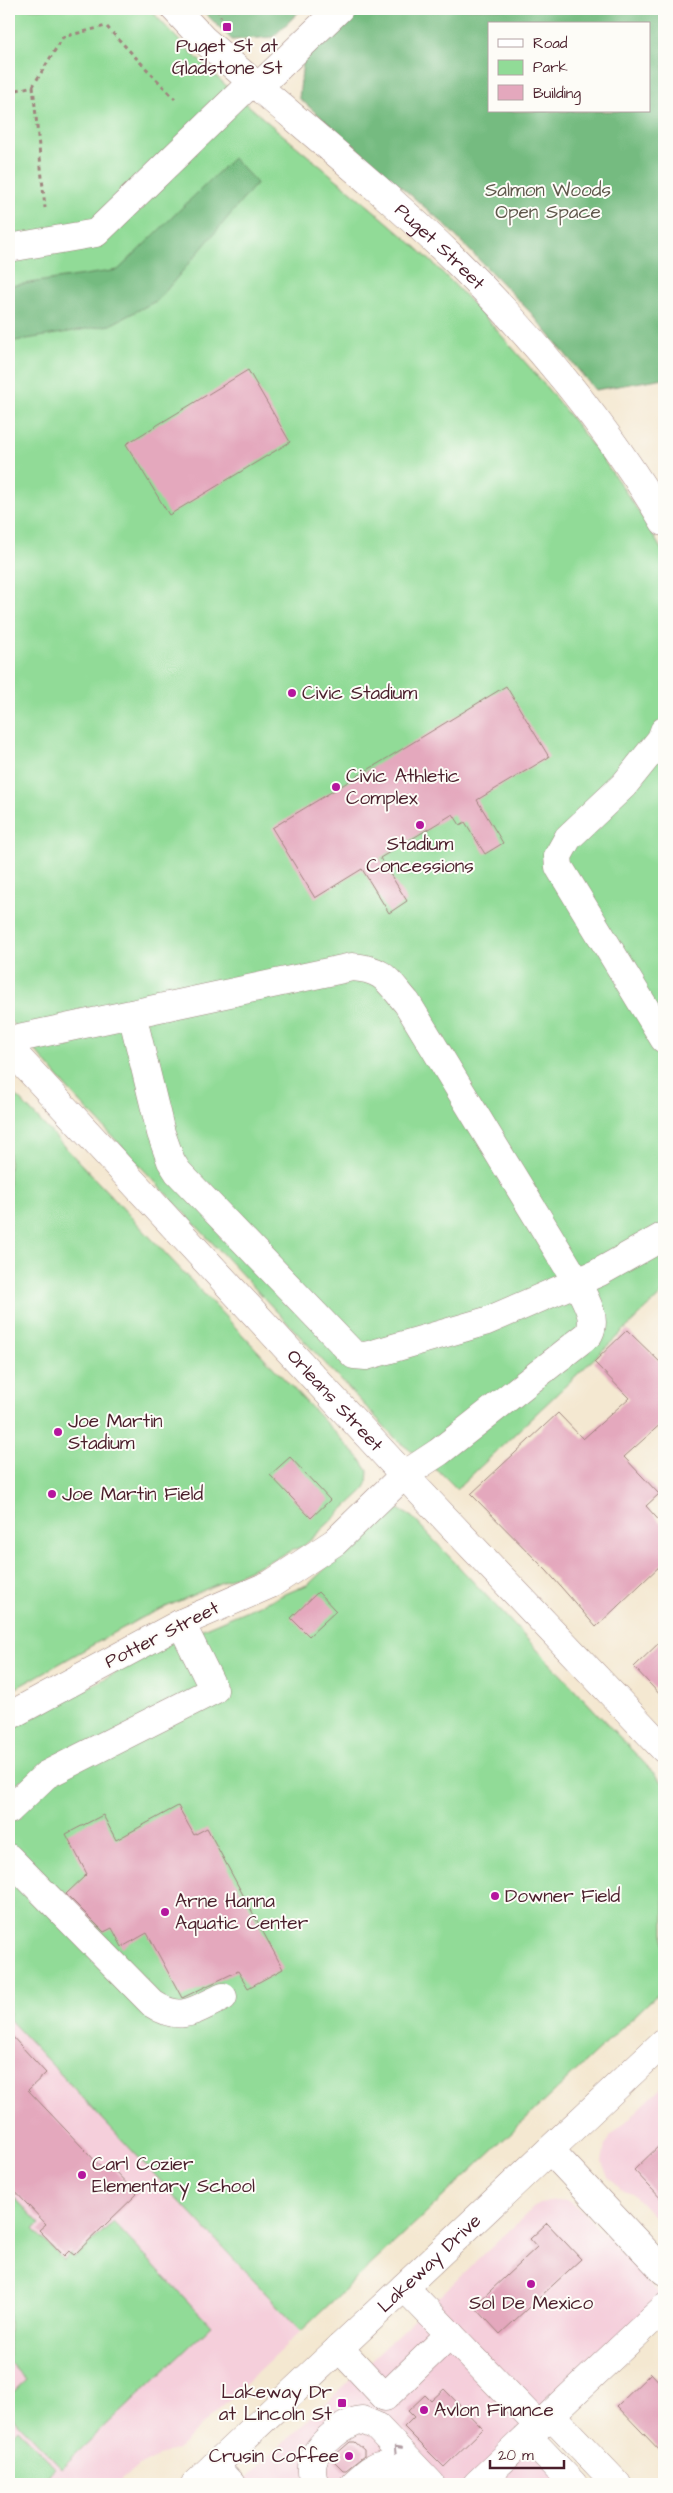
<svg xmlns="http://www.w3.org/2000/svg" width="673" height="2493" font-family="'Architects Daughter',sans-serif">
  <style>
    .built { fill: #f5cfdb }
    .green { fill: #91db97; stroke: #6e7d61 }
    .forest { fill: #74bb80; stroke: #5f6d56; fill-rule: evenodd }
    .building { fill: #e4a8bd }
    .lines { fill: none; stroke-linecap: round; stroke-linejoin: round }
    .minor-casing { stroke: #9f847e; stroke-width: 29 }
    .major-casing { stroke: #9f847e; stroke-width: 29 }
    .path { stroke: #9f847e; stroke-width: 3; stroke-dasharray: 4 4; stroke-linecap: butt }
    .minor { stroke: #fff; stroke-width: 28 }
    .major { stroke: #fff; stroke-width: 28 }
    .oneway { stroke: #ae9aa0 }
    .poi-dot { fill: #b5179e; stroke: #fdfcf7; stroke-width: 2 }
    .labels { text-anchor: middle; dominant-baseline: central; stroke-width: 4; stroke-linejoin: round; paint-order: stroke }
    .poi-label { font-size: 19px; fill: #4a1f2b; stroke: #fdfcf7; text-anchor: start }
    .park-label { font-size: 19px; fill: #5f574b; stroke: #fdfcf7 }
    .street-label { font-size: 19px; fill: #4a1f2b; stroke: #fdfcf7 }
  </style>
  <rect width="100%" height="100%" fill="#fdfcf7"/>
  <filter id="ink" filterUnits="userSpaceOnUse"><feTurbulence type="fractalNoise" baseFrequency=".02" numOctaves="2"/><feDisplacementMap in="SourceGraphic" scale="10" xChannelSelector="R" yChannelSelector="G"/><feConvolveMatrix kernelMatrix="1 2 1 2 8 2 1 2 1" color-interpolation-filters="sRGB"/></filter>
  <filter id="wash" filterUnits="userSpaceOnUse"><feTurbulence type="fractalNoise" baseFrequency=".0096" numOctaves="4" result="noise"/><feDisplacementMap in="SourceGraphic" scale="20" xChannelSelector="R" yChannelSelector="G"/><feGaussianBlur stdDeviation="1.12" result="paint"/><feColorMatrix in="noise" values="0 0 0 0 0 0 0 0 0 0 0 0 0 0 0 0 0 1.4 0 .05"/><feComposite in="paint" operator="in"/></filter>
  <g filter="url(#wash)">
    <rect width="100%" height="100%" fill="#f4e8d1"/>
    <!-- built -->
    <path class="built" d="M 9,2019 L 301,2331 L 177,2449 L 137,2466 L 118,2484 L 9,2484 Z
      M 664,2085 L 664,2227 L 632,2193 L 619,2188 L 609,2179 L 602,2162 L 605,2145 L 611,2136 Z
      M 556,2200 L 568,2201 L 580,2209 L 664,2299 L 539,2431 L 589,2484 L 240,2484 L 533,2208 L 544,2202 Z"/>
    <!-- green -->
    <path class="green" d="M 9,9 L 150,9 C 229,99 329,169 418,249 C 459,287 495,328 532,370 C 581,428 627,488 664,554 L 664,1292 L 457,1489 L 442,1474 L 399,1442 L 69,1090 L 9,1019 Z
      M 9,1088 L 361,1460 L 368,1471 L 367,1484 L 363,1491 L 305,1545 L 139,1619 L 9,1692 Z
      M 398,1509 L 412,1517 L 664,1784 L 664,1988 L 301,2331 L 9,2019 L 9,1731 L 172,1642 L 309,1584 L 380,1517 L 388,1511 Z
      M 9,2192 L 40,2224 L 34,2229 L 63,2260 L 70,2253 L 74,2258 L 113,2222 L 211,2326 L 61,2468 L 9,2413 L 9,2396 L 26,2380 L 9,2362 Z
      M 18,2429 L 55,2468 L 39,2484 L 9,2484 L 9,2438 Z"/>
    <!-- forest -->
    <path class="forest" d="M 201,9 L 302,9 L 273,37 L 232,40 Z
      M 356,9 L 664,9 L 664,378 L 595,390 L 531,313 L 443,223 L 299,98 L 303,61 ZM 489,24 L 649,24 L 649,111 L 489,111 Z
      M 233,158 L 257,183 L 158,300 L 110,325 L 9,342 L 9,286 L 118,270 Z"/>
    <g id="blocks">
      <!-- building -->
      <path class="building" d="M 248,370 L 290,442 L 169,515 L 126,444 Z
        M 506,686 L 549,757 L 477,800 L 503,843 L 485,854 L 465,822 L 460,825 L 453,814 L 380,858 L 407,901 L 389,913 L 362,869 L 315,898 L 272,828 Z
        M 627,1330 L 664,1366 L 664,1421 L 624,1457 L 659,1494 L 646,1506 L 664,1526 L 664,1562 L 596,1627 L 547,1571 L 471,1494 L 558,1413 L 583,1439 L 629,1398 L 594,1362 Z
        M 290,1457 L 330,1500 L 311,1518 L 270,1475 Z
        M 318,1592 L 336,1611 L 309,1636 L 291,1618 Z
        M 664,1638 L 664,1699 L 634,1667 Z
        M 178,1806 L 194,1835 L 207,1828 L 283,1969 L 248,1988 L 238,1971 L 182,1998 L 147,1933 L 122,1947 L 112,1928 L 104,1932 L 66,1894 L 87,1874 L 66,1834 L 103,1815 L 116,1840 Z
        M 9,2033 L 46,2073 L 28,2090 L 104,2170 L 109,2165 L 137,2194 L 74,2255 L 69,2251 L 64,2256 L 39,2230 L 46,2224 L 9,2185 Z
        M 664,2141 L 664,2202 L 634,2170 Z
        M 547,2223 L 581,2259 L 500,2334 L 474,2306 L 537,2247 L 530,2239 Z
        M 651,2373 L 664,2387 L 664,2455 L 617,2406 Z
        M 444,2389 L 483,2429 L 444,2467 L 404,2427 L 414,2417 L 408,2411 L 425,2395 L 431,2401 Z
        M 350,2442 L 355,2442 L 364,2450 L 364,2456 L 346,2470 L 343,2470 L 335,2462 L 335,2455 Z"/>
    </g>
  </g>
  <g filter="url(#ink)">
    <use href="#blocks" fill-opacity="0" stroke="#9f847e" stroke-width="1"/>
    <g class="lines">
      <defs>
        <g id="minor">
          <path id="s1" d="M 175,9 L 203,39 L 228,61 C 304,127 383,190 455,260 C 533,336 609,428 664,522"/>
          <path d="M 258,87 L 339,9"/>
          <path d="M 9,248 L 96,233 L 252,82"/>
          <path d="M 664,731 L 661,739 L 624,785 L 568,838 L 558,856 L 559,867 L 664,1039"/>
          <path d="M 132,1014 L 161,1133 L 171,1161 L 178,1172 L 354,1355 L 366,1356 L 487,1321 L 598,1273 L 664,1236"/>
          <path d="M 9,1040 L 352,967 C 384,969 388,981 407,1003 L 577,1282 C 584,1299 598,1317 589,1334 L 439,1452 L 404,1475 L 335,1542 L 271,1584 L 181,1623 L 9,1716"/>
          <path id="s2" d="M 9,1048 L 404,1475 L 664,1749"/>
          <path d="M 9,1810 L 46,1775 L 214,1690 L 181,1623"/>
          <path d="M 9,1858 L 153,2004 C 182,2023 194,2010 223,1997"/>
          <path d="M 550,2150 L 664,2271"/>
          <path d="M 404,2287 L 539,2426"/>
          <path d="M 339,2348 L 385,2397 L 450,2334"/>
          <path d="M 551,2415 L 617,2484"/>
          <path d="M 528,2437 L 573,2484"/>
          <path d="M 214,2466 L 231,2484"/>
          <path d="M 315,2484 C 312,2477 311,2469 313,2461 C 317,2445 346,2421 362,2420 L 376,2426 L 431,2484"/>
          <path d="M 354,2484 C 379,2461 382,2458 407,2484"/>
          <path d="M 477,2484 L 664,2308"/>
        </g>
        <g id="major">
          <path id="s3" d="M 195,2484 L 664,2042"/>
        </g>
      </defs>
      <!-- minor casing -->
      <use href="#minor" class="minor-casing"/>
      <!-- major casing -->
      <use href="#major" class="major-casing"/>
      <!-- path -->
      <path class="path" d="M 217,9 L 221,17
        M 245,39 L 254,45
        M 33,86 L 45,208
        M 9,92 L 33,86 L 63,37 L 106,26 L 175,99"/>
      <!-- minor -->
      <use href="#minor" class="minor"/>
      <!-- major -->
      <use href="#major" class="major"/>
    </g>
    <!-- one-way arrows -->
    <defs><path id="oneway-chevron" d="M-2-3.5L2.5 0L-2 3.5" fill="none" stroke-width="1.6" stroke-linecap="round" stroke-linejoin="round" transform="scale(1.25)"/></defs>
    <use class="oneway" href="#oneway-chevron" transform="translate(397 2449) rotate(-134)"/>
  </g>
  <!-- markers -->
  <g class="poi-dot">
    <rect x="222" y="22" width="10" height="10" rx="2.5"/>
    <circle cx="292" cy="693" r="5"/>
    <circle cx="336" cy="787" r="5"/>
    <circle cx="420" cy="825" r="5"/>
    <circle cx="58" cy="1432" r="5"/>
    <circle cx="52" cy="1494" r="5"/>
    <circle cx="495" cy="1896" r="5"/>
    <circle cx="165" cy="1912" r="5"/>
    <circle cx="82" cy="2175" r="5"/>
    <circle cx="531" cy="2284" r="5"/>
    <rect x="337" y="2398" width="10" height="10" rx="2.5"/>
    <circle cx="424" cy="2410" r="5"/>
    <circle cx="349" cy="2456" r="5"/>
  </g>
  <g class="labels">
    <!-- poi labels -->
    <g class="poi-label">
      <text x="227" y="46" text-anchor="middle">Puget St at<tspan x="227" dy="22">Gladstone St</tspan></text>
      <text x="302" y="693">Civic Stadium</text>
      <text x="346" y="776">Civic Athletic<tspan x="346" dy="22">Complex</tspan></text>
      <text x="420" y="844" text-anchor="middle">Stadium<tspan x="420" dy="22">Concessions</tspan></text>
      <text x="68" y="1421">Joe Martin<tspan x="68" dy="22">Stadium</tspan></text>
      <text x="62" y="1494">Joe Martin Field</text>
      <text x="505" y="1896">Downer Field</text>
      <text x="175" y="1901">Arne Hanna<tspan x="175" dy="22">Aquatic Center</tspan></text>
      <text x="92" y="2164">Carl Cozier<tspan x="92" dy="22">Elementary School</tspan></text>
      <text x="531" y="2303" text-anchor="middle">Sol De Mexico</text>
      <text x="332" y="2392" text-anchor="end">Lakeway Dr<tspan x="332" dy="22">at Lincoln St</tspan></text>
      <text x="434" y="2410">Avlon Finance</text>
      <text x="339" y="2456" text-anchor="end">Crusin Coffee</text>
    </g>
    <!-- park labels -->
    <g class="park-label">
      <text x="548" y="190">Salmon Woods<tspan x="548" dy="22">Open Space</tspan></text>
    </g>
    <!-- street labels -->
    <g class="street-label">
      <text stroke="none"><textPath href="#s1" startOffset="356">Puget Street</textPath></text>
      <text stroke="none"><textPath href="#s2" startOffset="480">Orleans Street</textPath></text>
      <text transform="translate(162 1635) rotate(-27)">Potter Street</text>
      <text stroke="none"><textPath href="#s3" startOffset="322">Lakeway Drive</textPath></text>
    </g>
  </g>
  <!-- margin -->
  <rect width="673" height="2493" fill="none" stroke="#fdfcf7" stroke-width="30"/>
  <!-- legend -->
  <rect x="488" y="22" width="162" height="90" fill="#fdfcf7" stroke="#b5a4a5"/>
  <rect x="498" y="39" width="25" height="8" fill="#ffffff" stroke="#b5a4a5"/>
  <text x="533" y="48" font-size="15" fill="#4a1f2b">Road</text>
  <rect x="498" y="60" width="25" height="15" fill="#91db97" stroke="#b5a4a5"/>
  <text x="533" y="72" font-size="15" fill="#4a1f2b">Park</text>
  <rect x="498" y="85" width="25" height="15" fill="#e4a8bd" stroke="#b5a4a5"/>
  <text x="533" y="98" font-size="15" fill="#4a1f2b">Building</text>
  <!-- scale -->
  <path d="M490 2460v8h74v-8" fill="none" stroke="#4a1f2b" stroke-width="2.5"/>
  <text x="498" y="2460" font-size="15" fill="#4a1f2b" stroke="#fdfcf7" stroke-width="4" paint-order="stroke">20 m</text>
</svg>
